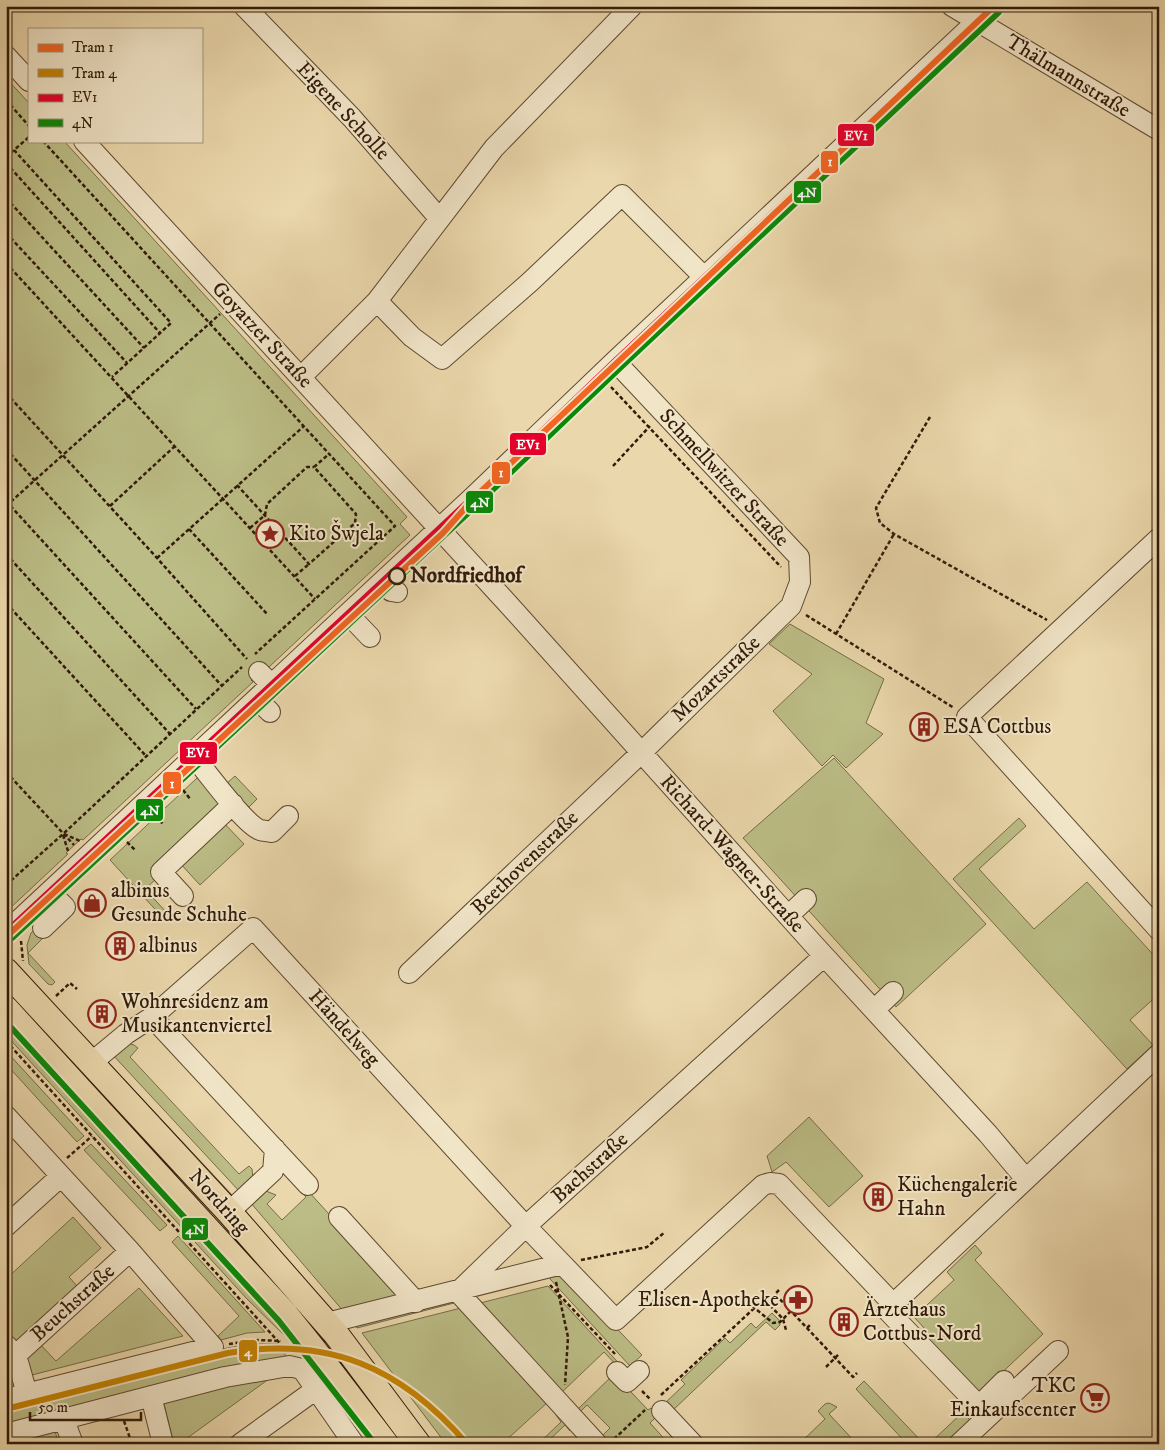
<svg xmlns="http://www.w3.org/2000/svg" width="1165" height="1450" font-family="'IM FELL DW Pica',serif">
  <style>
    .green { fill: #bcbd86; stroke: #766c47 }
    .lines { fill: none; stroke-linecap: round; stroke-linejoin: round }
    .minor-casing { stroke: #5f4931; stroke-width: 22 }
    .major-casing { stroke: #311a08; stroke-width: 27 }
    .path { stroke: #311a08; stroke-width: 2.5; stroke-dasharray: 4 2.5; stroke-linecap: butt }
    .minor { stroke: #f1e5c8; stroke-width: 20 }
    .major { stroke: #ead7ab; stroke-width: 25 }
    .bus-1-casing { stroke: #f1e5c8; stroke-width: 10 }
    .bus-2-casing { stroke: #f1e5c8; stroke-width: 10 }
    .bus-1 { stroke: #e4002b; stroke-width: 6 }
    .bus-2 { stroke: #088a08; stroke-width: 6 }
    .tram-1-casing { stroke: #f1e5c8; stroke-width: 10 }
    .tram-2-casing { stroke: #f1e5c8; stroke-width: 10 }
    .tram-1 { stroke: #f26522; stroke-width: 6 }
    .tram-2 { stroke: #c68302; stroke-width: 6 }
    .stop-dot { fill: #f1e5c8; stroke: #311a08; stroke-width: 2.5 }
    .labels { text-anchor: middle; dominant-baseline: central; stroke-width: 4; stroke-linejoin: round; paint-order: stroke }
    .street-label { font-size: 21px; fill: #311a08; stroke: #f1e5c8 }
    .poi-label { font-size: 21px; fill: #311a08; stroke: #f1e5c8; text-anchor: start }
    .stop-label { font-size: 21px; font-weight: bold; fill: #311a08; stroke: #f1e5c8; text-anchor: start }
    .line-badge { stroke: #f1e5c8; stroke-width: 2 }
    .badge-label { font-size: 14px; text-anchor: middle; font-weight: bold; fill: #fff }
  </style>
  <rect width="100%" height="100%" fill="#ead7ab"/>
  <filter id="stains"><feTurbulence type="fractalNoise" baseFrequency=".004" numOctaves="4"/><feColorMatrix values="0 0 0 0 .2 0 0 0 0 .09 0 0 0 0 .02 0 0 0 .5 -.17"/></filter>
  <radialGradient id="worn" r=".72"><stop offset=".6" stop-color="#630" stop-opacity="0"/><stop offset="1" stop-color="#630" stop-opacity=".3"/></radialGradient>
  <!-- green -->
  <path class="green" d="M 6,78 L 29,103 L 29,141 L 64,141 L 407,517 L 400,524 L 410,535 L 269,667 L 267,665 L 265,667 L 251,680 L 253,682 L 83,840 L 81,839 L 66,853 L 68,854 L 6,912 Z
    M 790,624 L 884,679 L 866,723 L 883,734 L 846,768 L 833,755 L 822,766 L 773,711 L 812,674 L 769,644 Z
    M 834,758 L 986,924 L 896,1007 L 743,838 Z
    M 235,776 L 257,799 L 249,807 L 226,784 Z
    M 197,778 L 203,780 L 223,799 L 156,879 L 145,889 L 168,914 L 163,918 L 110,860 Z
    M 1019,818 L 1026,826 L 979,869 L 1034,929 L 1087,882 L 1159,961 L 1159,994 L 1130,1020 L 1153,1045 L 1127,1069 L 953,879 Z
    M 221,820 L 244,844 L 200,885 L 178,861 Z
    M 56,908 L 45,936 L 28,953 L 55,982 L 52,985 L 48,984 L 29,964 L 27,945 L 31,933 Z
    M 6,1022 L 287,1331 L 284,1335 L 247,1299 L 6,1035 Z
    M 127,1043 L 134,1045 L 138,1048 L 130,1057 L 239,1174 L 249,1166 L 252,1169 L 253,1179 L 240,1192 L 112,1054 Z
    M 6,1051 L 84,1136 L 77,1142 L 6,1064 Z
    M 107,1061 L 233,1196 L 229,1196 L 105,1067 Z
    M 809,1117 L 863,1176 L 829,1207 L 786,1162 L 772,1172 L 767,1156 Z
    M 91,1144 L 167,1225 L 160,1231 L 84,1150 Z
    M 281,1161 L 404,1297 L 344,1312 L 250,1202 L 266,1191 L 276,1195 L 267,1204 L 282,1220 L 306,1197 L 282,1171 Z
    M 73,1217 L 101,1248 L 69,1277 L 78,1287 L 19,1349 L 6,1336 L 6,1279 Z
    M 178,1236 L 265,1332 L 247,1333 L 221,1340 L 218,1336 L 239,1316 L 172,1242 Z
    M 975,1245 L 982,1253 L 975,1260 L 1043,1334 L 976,1397 L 918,1336 L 925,1329 L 914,1317 L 954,1280 L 947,1272 Z
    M 561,1270 L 642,1355 L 630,1366 L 550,1279 L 549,1274 Z
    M 548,1286 L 625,1370 L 620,1369 L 604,1352 L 560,1394 L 476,1304 Z
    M 139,1288 L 183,1336 L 28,1376 L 23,1359 L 39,1343 L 56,1361 Z
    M 447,1300 L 458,1302 L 357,1328 L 354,1324 Z
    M 465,1307 L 549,1401 L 502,1444 L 446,1444 L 362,1333 Z
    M 772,1313 L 779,1320 L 780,1325 L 775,1330 L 766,1322 L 672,1411 L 663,1405 L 685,1384 L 681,1380 L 725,1338 L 730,1343 L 751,1323 L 756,1328 Z
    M 252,1344 L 278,1344 L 290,1362 L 6,1428 L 6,1405 L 227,1348 Z
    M 614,1374 L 648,1410 L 651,1408 L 658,1415 L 650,1423 L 669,1444 L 625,1444 L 620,1439 L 615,1444 L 607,1444 L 601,1437 L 610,1428 L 587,1405 L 578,1414 L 578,1409 Z
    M 273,1376 L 179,1444 L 174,1444 L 163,1400 Z
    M 864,1381 L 924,1444 L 907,1444 L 856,1389 Z
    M 829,1403 L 837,1407 L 829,1414 L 857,1444 L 799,1444 L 825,1419 L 818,1411 L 825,1404 Z
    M 963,1412 L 973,1424 L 952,1444 L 929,1444 Z
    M 559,1413 L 573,1428 L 570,1431 L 565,1425 L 545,1444 L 538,1444 L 561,1422 L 556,1415 Z
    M 53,1425 L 58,1441 L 49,1444 L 6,1444 L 6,1439 Z"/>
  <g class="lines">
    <defs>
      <path id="minor" d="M 244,6 L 352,118 L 439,218
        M 952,6 L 1159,130
        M 6,56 L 29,81
        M 84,141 L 509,605 L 816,947 L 988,1134 L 1025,1178
        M 377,301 L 412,337 L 442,359 L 530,282 L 622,195 L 704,277
        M 301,377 L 377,301 L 494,148 L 632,6
        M 1159,538 L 967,717 L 1159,930
        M 391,591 L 397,592
        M 348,614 L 370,637
        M 259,672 L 272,685
        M 257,699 L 270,712
        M 194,757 C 207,772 244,824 260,830 C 264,831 268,831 272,832 L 288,816
        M 183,896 L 161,872 L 233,804
        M 788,916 L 806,899
        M 43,928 L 65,907 L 50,892
        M 6,932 L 474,496 L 615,361 L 993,6
        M 409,973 L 641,753 L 791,606 L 800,582 L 799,557 L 615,361
        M 874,1010 L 893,992
        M 152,1017 L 308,1185
        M 91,1063 L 126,1034 L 152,1017 L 253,928 L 519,1219 L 616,1320 L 763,1185 L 770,1183 L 779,1184 L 893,1304
        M 6,1116 L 130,1251 L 213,1347 L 6,1399
        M 229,1212 L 273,1171 L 275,1149
        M 339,1217 L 416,1302
        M 6,1226 L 61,1176
        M 458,1292 L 526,1226 L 824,956
        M 458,1292 L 597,1444
        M 327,1323 L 562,1264
        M 6,1345 L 16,1355 L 130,1251
        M 16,1355 L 27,1394
        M 617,1372 L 627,1382 L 639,1371
        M 1004,1381 L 979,1406 L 887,1310 L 1159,1054
        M 151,1396 L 163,1444
        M 662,1411 L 693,1444
        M 64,1420 L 73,1444
        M 6,1434 L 225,1377 L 289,1366 L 302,1369 L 354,1444
        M 240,1444 L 315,1390
        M 959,1444 L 1058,1351"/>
      <path id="major" d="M 6,971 L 229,1212 L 336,1334 L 418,1444
        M 6,1009 L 286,1315 L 314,1350 L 386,1444"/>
    </defs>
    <!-- minor casing -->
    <use href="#minor" class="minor-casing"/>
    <!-- major casing -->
    <use href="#major" class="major-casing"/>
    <!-- path -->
    <path class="path" d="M 6,100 L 29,126
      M 43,141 L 395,526 L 255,654
      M 14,150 L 171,323 L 112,377
      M 6,157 L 29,137
      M 6,163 L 160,333
      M 6,198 L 144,348
      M 6,233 L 127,363
      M 6,263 L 315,599
      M 611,387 L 781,567
      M 6,393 L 157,558 L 247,659
      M 930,417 L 876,508 L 880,523 L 894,534 L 1047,620
      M 6,449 L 222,686
      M 613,466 L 650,426
      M 237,485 L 309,564 L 355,523 L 356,514 L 314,467 L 329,454
      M 6,501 L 196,709
      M 6,506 L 220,314
      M 110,506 L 175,446
      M 250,528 L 265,515 L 267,504 L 307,467 L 314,467
      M 189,529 L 268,615
      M 6,554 L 170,734
      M 157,558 L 304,426
      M 295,576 L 309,564
      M 6,603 L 146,756
      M 806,615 L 954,708
      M 836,634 L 894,534
      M 6,772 L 74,845
      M 183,790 L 191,800
      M 155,816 L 164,825
      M 64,834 L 80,841
      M 63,835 L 68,851
      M 127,842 L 136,851
      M 6,885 L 63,834 L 242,667
      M 21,941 L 23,961
      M 56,996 L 70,983 L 77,989
      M 6,1041 L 285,1349
      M 67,1158 L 92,1136
      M 581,1260 L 647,1247 L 665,1232
      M 556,1282 L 568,1337 L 565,1385
      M 550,1285 L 615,1354
      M 779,1290 L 775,1294 L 853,1377 L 857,1373
      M 785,1304 L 789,1300
      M 752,1306 L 773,1323 L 780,1322 L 791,1311
      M 789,1309 L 793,1305
      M 807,1328 L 811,1324
      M 229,1344 L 258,1340 L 281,1341
      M 826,1367 L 839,1354
      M 642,1391 L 650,1399
      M 661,1395 L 764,1299 L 783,1319 L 786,1330
      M 124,1421 L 132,1444
      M 277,1438 L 281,1444
      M 614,1439 L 645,1410"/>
    <!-- minor -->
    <use href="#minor" class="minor"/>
    <!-- major -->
    <use href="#major" class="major"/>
    <defs>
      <path id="bus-1" d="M 6,932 L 474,496 L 615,361 L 993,6"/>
      <path id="bus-2" d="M 12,938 L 480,502 L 621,367 L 999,12
        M 6,1022 L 279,1321 L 375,1444"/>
    </defs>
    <!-- bus-1 casing -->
    <use href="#bus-1" class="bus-1-casing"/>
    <!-- bus-2 casing -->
    <use href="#bus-2" class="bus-2-casing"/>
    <!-- bus-1 -->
    <use href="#bus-1" class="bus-1"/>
    <!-- bus-2 -->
    <use href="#bus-2" class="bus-2"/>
    <defs>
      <path id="tram-1" d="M 6,937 L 443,533 L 475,497 L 994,6"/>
      <path id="tram-2" d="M 6,1409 L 228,1353 C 328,1336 401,1367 467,1444"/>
    </defs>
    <!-- tram-1 casing -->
    <use href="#tram-1" class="tram-1-casing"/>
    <!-- tram-2 casing -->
    <use href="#tram-2" class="tram-2-casing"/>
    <!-- tram-1 -->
    <use href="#tram-1" class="tram-1"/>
    <!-- tram-2 -->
    <use href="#tram-2" class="tram-2"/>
  </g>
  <!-- icons -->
  <defs>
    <symbol id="sight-ring" viewBox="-11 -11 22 22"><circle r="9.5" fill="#f1e5c8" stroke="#8f2418" stroke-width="1.5"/><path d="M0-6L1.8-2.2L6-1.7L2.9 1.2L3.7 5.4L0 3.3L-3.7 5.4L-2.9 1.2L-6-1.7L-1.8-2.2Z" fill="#8f2418"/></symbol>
    <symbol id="building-ring" viewBox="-11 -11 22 22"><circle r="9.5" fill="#f1e5c8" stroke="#8f2418" stroke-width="1.5"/><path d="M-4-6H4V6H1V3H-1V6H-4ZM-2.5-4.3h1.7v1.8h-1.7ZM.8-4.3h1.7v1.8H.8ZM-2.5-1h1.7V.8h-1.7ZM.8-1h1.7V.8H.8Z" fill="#8f2418"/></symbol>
    <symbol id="shop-ring" viewBox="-11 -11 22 22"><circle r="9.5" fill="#f1e5c8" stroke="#8f2418" stroke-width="1.5"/><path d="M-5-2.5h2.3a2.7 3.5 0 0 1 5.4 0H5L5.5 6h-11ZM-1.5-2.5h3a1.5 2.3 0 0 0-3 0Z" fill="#8f2418"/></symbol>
    <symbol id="pharmacy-ring" viewBox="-11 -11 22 22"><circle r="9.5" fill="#f1e5c8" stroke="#8f2418" stroke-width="1.5"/><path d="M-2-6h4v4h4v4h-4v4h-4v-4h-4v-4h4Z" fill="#8f2418"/></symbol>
    <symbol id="supermarket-ring" viewBox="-11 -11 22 22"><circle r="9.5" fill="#f1e5c8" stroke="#8f2418" stroke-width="1.5"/><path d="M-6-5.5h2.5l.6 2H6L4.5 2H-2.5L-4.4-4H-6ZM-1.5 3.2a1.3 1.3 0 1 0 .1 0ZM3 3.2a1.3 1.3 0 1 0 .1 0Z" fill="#8f2418"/></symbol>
  </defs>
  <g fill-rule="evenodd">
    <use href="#sight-ring" x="254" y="518" width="32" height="32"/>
    <use href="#building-ring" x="908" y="711" width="32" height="32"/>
    <use href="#shop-ring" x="76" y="887" width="32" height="32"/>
    <use href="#building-ring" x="104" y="930" width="32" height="32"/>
    <use href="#building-ring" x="86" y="998" width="32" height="32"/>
    <use href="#building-ring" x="862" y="1181" width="32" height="32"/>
    <use href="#pharmacy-ring" x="782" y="1284" width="32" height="32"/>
    <use href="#building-ring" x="828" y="1306" width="32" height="32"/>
    <use href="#supermarket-ring" x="1079" y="1382" width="32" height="32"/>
  </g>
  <!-- markers -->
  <circle class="stop-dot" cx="397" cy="576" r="8"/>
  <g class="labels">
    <!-- street labels -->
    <g class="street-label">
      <text transform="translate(1068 76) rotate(31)">Thälmannstraße</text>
      <text transform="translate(343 111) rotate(47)">Eigene Scholle</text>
      <text transform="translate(262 335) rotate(47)">Goyatzer Straße</text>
      <text transform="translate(724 478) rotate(47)">Schmellwitzer Straße</text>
      <text transform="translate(716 679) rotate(-44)">Mozartstraße</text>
      <text transform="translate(732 854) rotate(48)">Richard-Wagner-Straße</text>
      <text transform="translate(525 863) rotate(-44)">Beethovenstraße</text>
      <text transform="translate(344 1028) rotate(48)">Händelweg</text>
      <text transform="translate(590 1168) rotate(-42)">Bachstraße</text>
      <text transform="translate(219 1202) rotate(48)">Nordring</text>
      <text transform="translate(73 1303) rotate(-42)">Beuchstraße</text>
    </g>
    <!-- poi labels -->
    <g class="poi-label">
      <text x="289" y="534">Kito Šwjela</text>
      <text x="943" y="727">ESA Cottbus</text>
      <text x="111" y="891">albinus<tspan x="111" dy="24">Gesunde Schuhe</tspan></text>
      <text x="139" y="946">albinus</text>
      <text x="121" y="1002">Wohnresidenz am<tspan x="121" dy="24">Musikantenviertel</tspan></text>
      <text x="897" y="1185">Küchengalerie<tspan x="897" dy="24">Hahn</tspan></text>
      <text x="779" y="1300" text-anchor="end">Elisen-Apotheke</text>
      <text x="863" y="1310">Ärztehaus<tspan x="863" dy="24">Cottbus-Nord</tspan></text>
      <text x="1076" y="1386" text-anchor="end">TKC<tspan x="1076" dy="24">Einkaufscenter</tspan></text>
    </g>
    <!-- stop labels -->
    <g class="stop-label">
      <text x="410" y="576">Nordfriedhof</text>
    </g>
  </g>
  <g class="line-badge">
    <rect x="837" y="123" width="38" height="24" rx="5" fill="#e4002b"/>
    <rect x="820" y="150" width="19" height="24" rx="5" fill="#f26522"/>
    <rect x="793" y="180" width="29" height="24" rx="5" fill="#088a08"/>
    <rect x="509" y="432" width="38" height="24" rx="5" fill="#e4002b"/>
    <rect x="491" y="461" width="20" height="24" rx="5" fill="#f26522"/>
    <rect x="465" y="490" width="29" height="24" rx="5" fill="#088a08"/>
    <rect x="179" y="741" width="39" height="24" rx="5" fill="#e4002b"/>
    <rect x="162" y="771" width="20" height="24" rx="5" fill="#f26522"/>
    <rect x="135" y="798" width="29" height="24" rx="5" fill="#088a08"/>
    <rect x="181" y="1217" width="28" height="24" rx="5" fill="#088a08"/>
    <rect x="238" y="1339" width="20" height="24" rx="5" fill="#c68302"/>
  </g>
  <g class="badge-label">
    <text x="856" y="140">EV1</text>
    <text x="830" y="166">1</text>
    <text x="807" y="197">4N</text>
    <text x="528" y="449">EV1</text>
    <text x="501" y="477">1</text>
    <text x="480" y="507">4N</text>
    <text x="198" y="757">EV1</text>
    <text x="172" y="788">1</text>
    <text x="150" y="815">4N</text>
    <text x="195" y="1234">4N</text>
    <text x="248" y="1356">4</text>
  </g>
  <!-- margin -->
  <rect width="1165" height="1450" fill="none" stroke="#ead7ab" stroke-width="25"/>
  <rect x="8" y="8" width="1150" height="1435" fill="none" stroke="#311a08" stroke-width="2.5"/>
  <rect x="12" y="12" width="1140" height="1425" fill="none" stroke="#311a08"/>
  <!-- legend -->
  <rect x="28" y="28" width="175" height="115" fill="#f1e5c8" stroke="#a4947b"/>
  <rect x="38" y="44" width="25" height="8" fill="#f26522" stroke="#a4947b"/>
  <text x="72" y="52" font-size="15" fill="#311a08">Tram 1</text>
  <rect x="38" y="69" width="25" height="8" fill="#c68302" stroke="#a4947b"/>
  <text x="72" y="78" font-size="15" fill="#311a08">Tram 4</text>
  <rect x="38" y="94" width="25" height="8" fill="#e4002b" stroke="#a4947b"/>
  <text x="72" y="102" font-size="15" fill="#311a08">EV1</text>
  <rect x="38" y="119" width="25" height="8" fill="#088a08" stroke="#a4947b"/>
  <text x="72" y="128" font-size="15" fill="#311a08">4N</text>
  <!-- scale -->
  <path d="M30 1412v8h111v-8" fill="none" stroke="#311a08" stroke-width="2.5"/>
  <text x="38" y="1412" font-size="15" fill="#311a08" stroke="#f1e5c8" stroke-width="4" paint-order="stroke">50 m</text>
  <rect width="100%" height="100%" filter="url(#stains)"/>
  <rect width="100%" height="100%" fill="url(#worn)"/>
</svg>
